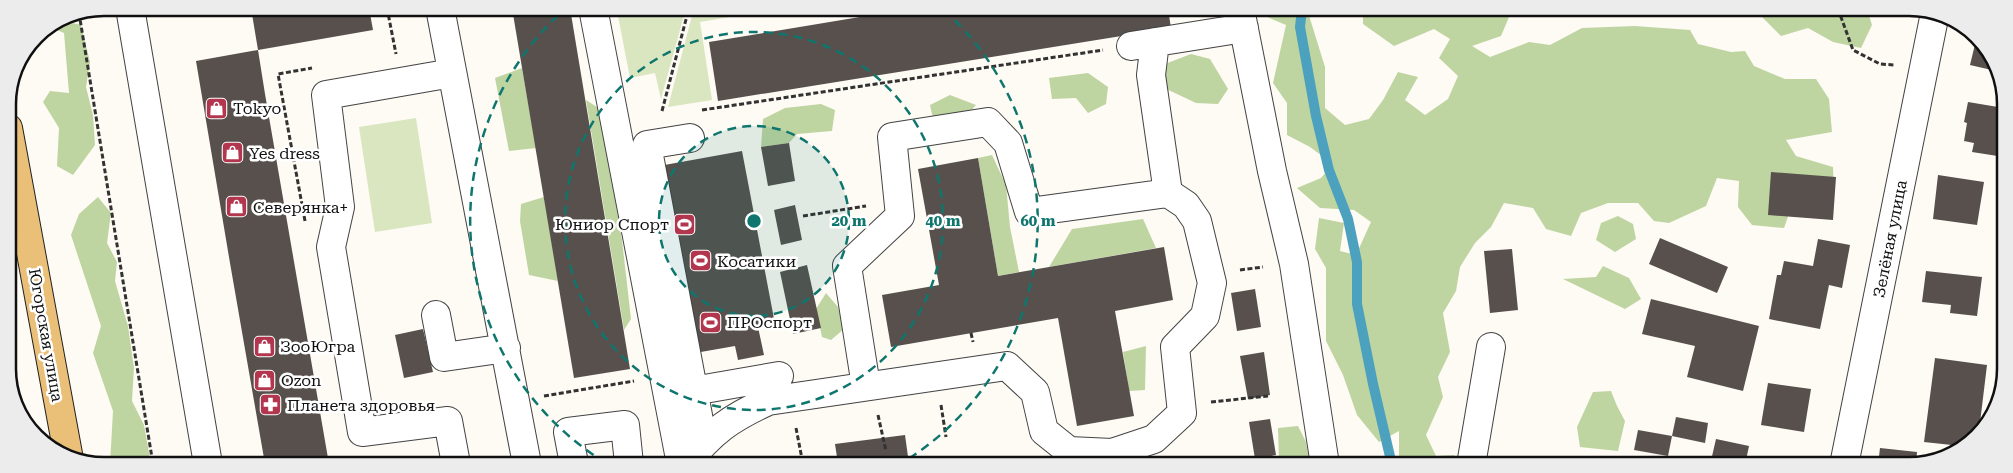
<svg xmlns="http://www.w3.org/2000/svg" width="2013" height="473" font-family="'Roboto Serif',serif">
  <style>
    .green { fill: #d9e6c0 }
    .forest { fill: #bfd5a1 }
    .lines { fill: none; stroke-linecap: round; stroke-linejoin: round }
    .stream { stroke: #4ca1bf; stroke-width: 10 }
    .building { fill: #57504d }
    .minor-casing { stroke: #434343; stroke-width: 30 }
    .major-casing { stroke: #212121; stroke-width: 30 }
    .path { stroke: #323232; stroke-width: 3; stroke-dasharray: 5 2.5; stroke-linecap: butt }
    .minor { stroke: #fff; stroke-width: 28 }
    .major { stroke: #eabf78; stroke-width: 28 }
    .ring { fill: none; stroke: #0f766e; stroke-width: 2.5; stroke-dasharray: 9 6 }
    .labels { text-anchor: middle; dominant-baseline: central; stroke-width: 5; stroke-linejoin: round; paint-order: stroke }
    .poi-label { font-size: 16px; fill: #101010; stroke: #fff; text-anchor: start }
    .street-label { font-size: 16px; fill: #101010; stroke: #fff }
    .rim { fill: none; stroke: #101010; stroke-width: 2.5 }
    .centre { fill: #0f766e; stroke: #fff; stroke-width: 2.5 }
    .ring-label { font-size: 15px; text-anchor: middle; font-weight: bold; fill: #0f766e; stroke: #fff; stroke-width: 5; stroke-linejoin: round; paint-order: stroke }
  </style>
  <rect width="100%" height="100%" fill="#fefaf4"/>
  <!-- green -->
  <path class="green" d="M 671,8 L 686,8 L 661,99 L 655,73 L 630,78 L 618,16 Z
    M 694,8 L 728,8 L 730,17 L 700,22 L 712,100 L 668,107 Z
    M 416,118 L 432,223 L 375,232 L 359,127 Z"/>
  <!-- forest -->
  <path class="forest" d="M 1265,9 L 1307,9 L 1325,67 L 1325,108 L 1345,125 L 1369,119 L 1383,100 L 1398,72 L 1418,77 L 1405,100 L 1425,115 L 1448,99 L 1458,76 L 1439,58 L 1450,39 L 1434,29 L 1394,46 L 1363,24 L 1363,9 L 1507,9 L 1509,17 L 1501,36 L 1472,46 L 1490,57 L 1529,42 L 1550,45 L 1582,28 L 1635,26 L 1690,30 L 1698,44 L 1731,52 L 1745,51 L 1754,66 L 1785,79 L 1816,79 L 1829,99 L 1832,132 L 1786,140 L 1796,156 L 1833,167 L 1834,193 L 1797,191 L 1784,228 L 1752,225 L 1738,207 L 1739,181 L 1717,178 L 1706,206 L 1669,223 L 1654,221 L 1638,203 L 1608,203 L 1581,213 L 1571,236 L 1546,229 L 1533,208 L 1504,203 L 1491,227 L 1475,243 L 1460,267 L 1456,291 L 1443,313 L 1450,352 L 1438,377 L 1443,397 L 1426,435 L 1436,456 L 1454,455 L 1458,465 L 1399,465 L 1399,431 L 1379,442 L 1357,415 L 1343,375 L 1326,341 L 1326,268 L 1315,249 L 1319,218 L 1344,223 L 1340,251 L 1356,255 L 1371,222 L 1354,210 L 1320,208 L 1297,188 L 1321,178 L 1333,164 L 1310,147 L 1287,135 L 1287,103 L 1273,83 L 1286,25 L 1265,16 Z
    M 1774,9 L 1867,9 L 1872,25 L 1861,48 L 1833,42 L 1808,28 L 1781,36 L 1762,17 Z
    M 60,20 L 81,25 L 90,62 L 86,87 L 93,115 L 95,145 L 73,175 L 57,166 L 59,128 L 43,102 L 50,91 L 69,93 L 64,33 L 50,27 Z
    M 1191,54 L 1210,59 L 1228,89 L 1218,104 L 1196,103 L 1158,85 L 1165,64 Z
    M 522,68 L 536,148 L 509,151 L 495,78 Z
    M 1088,73 L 1108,87 L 1106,104 L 1088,113 L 1076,98 L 1052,99 L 1049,78 Z
    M 950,95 L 976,105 L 963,120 L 934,123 L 930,105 Z
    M 586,100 L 600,109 C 603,125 603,142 608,157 L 622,240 L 631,319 L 624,330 Z
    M 821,104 L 835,110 L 832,131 L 797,134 L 789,143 L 761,147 L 763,119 L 785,108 Z
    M 992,155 L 1006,185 L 1010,227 L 1019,272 L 998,276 L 978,158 Z
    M 98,197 L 111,213 L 107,243 L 117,262 L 115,281 L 128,326 L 134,368 L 132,401 L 144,425 L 151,464 L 110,464 L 113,411 L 93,353 L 101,326 L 71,235 L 79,214 Z
    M 544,197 L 558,281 L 529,275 L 520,221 L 521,204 Z
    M 1618,216 L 1633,224 L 1636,239 L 1615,252 L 1596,240 L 1601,223 Z
    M 1143,219 L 1156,248 L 1049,267 L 1072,229 Z
    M 1603,266 L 1629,278 L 1641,299 L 1625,309 L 1563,279 L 1596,277 Z
    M 826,293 L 838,307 L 844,329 L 831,340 L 822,337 L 816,309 Z
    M 1146,346 L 1145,390 L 1129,391 L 1123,352 Z
    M 1611,391 L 1617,406 L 1625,421 L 1618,451 L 1580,447 L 1577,427 L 1593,392 Z
    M 1298,426 L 1306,442 L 1310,464 L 1270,465 L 1279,462 L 1278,428 Z"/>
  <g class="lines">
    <!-- stream -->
    <path class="stream" d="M 1302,9 L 1300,27 L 1316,116 L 1329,170 L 1348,219 L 1357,262 L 1357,304 L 1373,384 L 1392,465"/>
  </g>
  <!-- building -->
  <path class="building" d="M 251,8 L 369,8 L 373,30 L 258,50 Z
    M 512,8 L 570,8 L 630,369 L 574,378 Z
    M 914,8 L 1168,9 L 1171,28 L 718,101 L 709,42 Z
    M 1977,36 L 1996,71 L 1970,65 Z
    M 258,50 L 265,94 L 329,464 L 265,464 L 230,263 L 196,61 Z
    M 1968,102 L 2004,108 L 2004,157 L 1972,152 L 1974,143 L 1964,141 L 1967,123 L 1964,122 Z
    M 789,143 L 795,181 L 768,186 L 761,147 Z
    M 742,151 L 775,324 L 758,327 L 764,355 L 738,360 L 735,346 L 695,353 L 659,166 Z
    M 978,158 L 998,276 L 1164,247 L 1173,300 L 1115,311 L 1134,416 L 1077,426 L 1058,318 L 891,347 L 882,295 L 939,285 L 918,169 Z
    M 1771,172 L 1836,177 L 1833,220 L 1768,215 Z
    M 1938,175 L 1984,182 L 1977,225 L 1933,219 Z
    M 795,205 L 802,240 L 781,245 L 774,210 Z
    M 1660,238 L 1728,267 L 1717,293 L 1649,264 Z
    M 1818,239 L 1850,245 L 1842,288 L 1829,285 L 1820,329 L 1769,319 L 1777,275 L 1781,275 L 1784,261 L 1813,266 Z
    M 1512,249 L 1518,310 L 1490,313 L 1484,251 Z
    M 807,265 L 821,328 L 793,334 L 780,272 Z
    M 1926,271 L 1982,277 L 1977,316 L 1950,313 L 1951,305 L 1922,302 Z
    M 1255,289 L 1261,327 L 1237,331 L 1231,293 Z
    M 1651,299 L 1759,326 L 1743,391 L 1687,377 L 1695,346 L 1642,334 Z
    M 423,329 L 433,372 L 404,378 L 395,335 Z
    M 1264,352 L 1270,395 L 1248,399 L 1240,356 Z
    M 1935,358 L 1987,365 L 1979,431 L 1972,442 L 1961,446 L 1924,442 Z
    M 1768,383 L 1811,389 L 1804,432 L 1761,425 Z
    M 1676,417 L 1708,423 L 1705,443 L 1672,436 Z
    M 1270,419 L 1276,455 L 1255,459 L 1249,422 Z
    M 1638,430 L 1672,436 L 1668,456 L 1634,450 Z
    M 905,435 L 909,464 L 838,464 L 835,444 Z
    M 1716,439 L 1749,446 L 1745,465 L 1710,465 Z
    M 1880,448 L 1917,452 L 1916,465 L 1878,465 Z"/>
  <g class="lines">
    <defs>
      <path id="minor" d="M 130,8 L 208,464
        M 440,8 L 527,464
        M 593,8 L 681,464
        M 1240,9 L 1272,171 L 1294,264 L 1325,465
        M 1155,42 L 1151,75 L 1168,193
        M 1131,46 L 1244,28
        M 452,73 L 326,95 L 340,207 L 331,247 L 362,432 L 448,421 L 456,464
        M 690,138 L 647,145 L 703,442
        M 436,315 L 444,357 L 506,348
        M 693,391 L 779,376
        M 574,464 L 568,432 L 625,425 L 629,464
        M 686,464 C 712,431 731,418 768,401 L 1007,366 L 1035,392 L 1044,431 L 1069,451 L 1112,453 L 1154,439 L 1182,413 L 1175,347 L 1205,316 L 1212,283 L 1197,221 L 1186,205 L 1168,193 L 1029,212 L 1008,143 L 988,122 L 892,137 L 900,216 L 847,266 L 866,386
        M 1471,465 L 1491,347
        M 1844,465 L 1935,13"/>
      <path id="major" d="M 8,128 L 68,454"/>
    </defs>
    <!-- minor casing -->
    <use href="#minor" class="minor-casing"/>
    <!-- major casing -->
    <use href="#major" class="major-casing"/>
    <!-- path -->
    <path class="path" d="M 387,8 L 396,54
      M 1838,9 L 1853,50 L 1880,64 L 1894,65
      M 624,11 L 647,8
      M 79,13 L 153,464
      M 702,110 L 1103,50
      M 662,111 L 689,8
      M 803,216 L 866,206
      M 305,221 L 278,74 L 312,68
      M 1240,270 L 1263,267
      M 971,333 L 973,342
      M 544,396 L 634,381
      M 1211,402 L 1268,396
      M 941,405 L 946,437
      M 878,415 L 886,451
      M 796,428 L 803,464"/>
    <!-- minor -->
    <use href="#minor" class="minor"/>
    <!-- major -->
    <use href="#major" class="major"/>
  </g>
  <!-- distance rings -->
  <circle cx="754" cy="221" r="95" fill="#0f766e" fill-opacity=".12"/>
  <g class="ring">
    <circle cx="754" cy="221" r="95"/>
    <circle cx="754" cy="221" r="189"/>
    <path d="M606 463A284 284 0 0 1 566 8M944 10A284 284 0 0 1 902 463"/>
  </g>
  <!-- icons -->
  <defs>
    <symbol id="shop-square" viewBox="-11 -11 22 22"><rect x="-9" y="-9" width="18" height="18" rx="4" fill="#b2364d" stroke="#fff"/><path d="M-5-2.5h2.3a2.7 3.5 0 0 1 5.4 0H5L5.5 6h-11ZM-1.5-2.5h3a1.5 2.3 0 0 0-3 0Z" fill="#fff"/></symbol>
    <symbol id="stadium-square" viewBox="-11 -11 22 22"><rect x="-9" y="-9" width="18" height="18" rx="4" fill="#b2364d" stroke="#fff"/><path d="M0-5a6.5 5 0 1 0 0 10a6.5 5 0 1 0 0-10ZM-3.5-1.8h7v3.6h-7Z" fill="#fff"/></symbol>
    <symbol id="pharmacy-square" viewBox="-11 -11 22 22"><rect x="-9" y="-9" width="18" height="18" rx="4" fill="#b2364d" stroke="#fff"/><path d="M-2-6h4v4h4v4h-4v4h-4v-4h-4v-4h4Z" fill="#fff"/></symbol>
  </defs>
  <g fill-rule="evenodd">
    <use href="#shop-square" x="204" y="96" width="25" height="25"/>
    <use href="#shop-square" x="220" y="140" width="25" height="25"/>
    <use href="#shop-square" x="224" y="194" width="25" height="25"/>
    <use href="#stadium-square" x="672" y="212" width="25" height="25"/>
    <use href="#stadium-square" x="688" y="248" width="25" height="25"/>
    <use href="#stadium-square" x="698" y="310" width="25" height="25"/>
    <use href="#shop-square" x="252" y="334" width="25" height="25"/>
    <use href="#shop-square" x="252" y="368" width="25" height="25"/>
    <use href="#pharmacy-square" x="258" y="392" width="25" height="25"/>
  </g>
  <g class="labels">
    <!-- poi labels -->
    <g class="poi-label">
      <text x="233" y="108">Tokyo</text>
      <text x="249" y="153">Yes dress</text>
      <text x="253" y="207">Северянка+</text>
      <text x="669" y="224" text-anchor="end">Юниор Спорт</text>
      <text x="717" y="261">Косатики</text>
      <text x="727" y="322">ПРОспорт</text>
      <text x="280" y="346">ЗооЮгра</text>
      <text x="281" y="380">Ozon</text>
      <text x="287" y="405">Планета здоровья</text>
    </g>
    <!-- street labels -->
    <g class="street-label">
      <text transform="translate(1890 239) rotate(-79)">Зелёная улица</text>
      <text transform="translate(46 335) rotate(80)">Югорская улица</text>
    </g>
  </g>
  <!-- crop -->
  <path d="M0 0H2013V473H0ZM104 16H1909A88 88 0 0 1 1997 104V369A88 88 0 0 1 1909 457H104A88 88 0 0 1 16 369V104A88 88 0 0 1 104 16Z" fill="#ececec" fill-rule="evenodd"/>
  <path class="rim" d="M104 16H1909A88 88 0 0 1 1997 104V369A88 88 0 0 1 1909 457H104A88 88 0 0 1 16 369V104A88 88 0 0 1 104 16Z"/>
  <circle cx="754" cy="221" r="8" class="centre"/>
  <g class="ring-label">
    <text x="849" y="226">20 m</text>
    <text x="943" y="226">40 m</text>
    <text x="1038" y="226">60 m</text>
  </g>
</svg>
